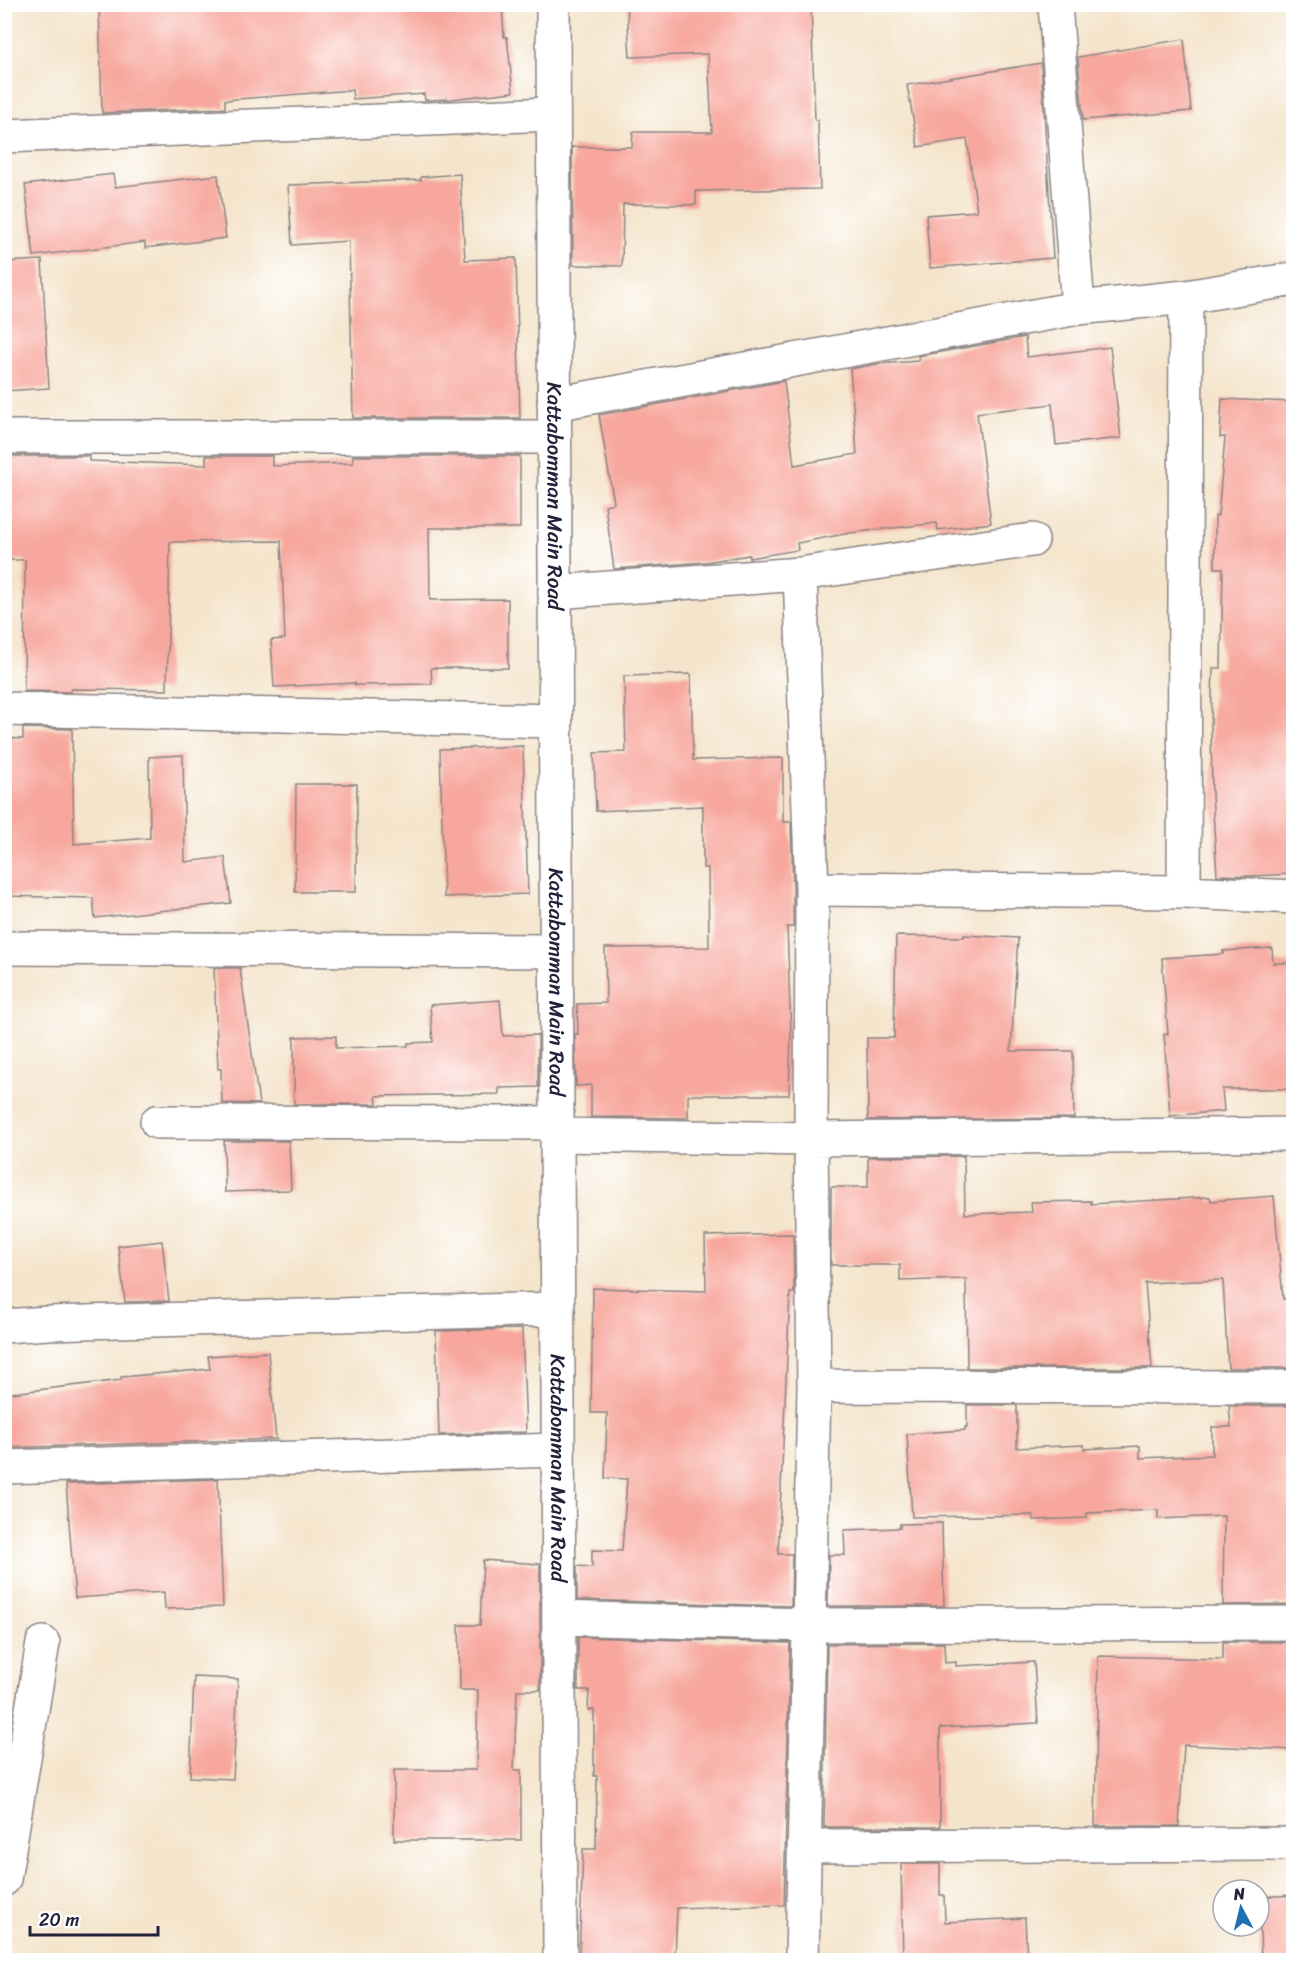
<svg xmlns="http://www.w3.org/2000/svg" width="1298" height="1965" font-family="Sriracha,sans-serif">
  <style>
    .building { fill: #f7a79d }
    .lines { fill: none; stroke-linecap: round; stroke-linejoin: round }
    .minor-casing { stroke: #8b8383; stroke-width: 36 }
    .tertiary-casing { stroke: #8b8383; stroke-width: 36 }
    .minor { stroke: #fff; stroke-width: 33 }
    .tertiary { stroke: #fff; stroke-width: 33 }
    .labels { text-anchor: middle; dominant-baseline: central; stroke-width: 4.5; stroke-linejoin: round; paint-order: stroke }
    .street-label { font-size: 21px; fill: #22223b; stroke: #fff }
  </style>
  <rect width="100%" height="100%" fill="#fff"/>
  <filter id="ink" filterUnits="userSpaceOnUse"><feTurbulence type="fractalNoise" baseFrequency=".0167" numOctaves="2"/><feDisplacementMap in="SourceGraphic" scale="12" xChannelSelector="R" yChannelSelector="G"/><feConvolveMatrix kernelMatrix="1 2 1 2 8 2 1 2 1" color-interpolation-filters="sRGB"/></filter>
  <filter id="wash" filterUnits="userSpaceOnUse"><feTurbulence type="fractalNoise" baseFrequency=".008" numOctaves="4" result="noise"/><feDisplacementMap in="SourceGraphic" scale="24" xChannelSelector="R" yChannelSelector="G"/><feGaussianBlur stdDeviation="1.35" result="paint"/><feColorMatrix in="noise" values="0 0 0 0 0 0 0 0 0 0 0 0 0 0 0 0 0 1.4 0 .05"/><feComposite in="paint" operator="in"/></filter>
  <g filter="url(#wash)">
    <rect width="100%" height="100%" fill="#f4e4cb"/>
    <g id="blocks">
      <!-- building -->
      <path class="building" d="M 99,4 L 502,4 L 504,37 L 507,37 L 513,92 L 451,99 L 425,100 L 424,94 L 353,99 L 352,90 L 225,100 L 225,108 L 102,113 Z
        M 660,4 L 811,4 L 815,120 L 818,120 L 820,189 L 696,191 L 696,205 L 623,204 L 622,266 L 573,265 L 572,147 L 632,147 L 633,132 L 712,132 L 708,54 L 630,57 L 627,6 Z
        M 1184,39 L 1191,111 L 1083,120 L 1078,57 Z
        M 1041,63 L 1053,258 L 930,268 L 926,215 L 977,211 L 967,139 L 918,147 L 907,85 Z
        M 113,174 L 115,187 L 218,175 L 226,238 L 145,248 L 145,242 L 34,256 L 25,185 Z
        M 460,174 L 465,260 L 516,258 L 520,418 L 353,418 L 349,241 L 292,245 L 288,185 L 421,180 L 421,177 Z
        M 42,260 L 49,388 L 4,391 L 4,262 Z
        M 1025,337 L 1027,357 L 1110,347 L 1121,438 L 1056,445 L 1052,404 L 977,413 L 991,523 L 938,530 L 937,523 L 850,533 L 797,543 L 798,550 L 749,558 L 749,555 L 706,562 L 614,569 L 605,505 L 614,503 L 599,415 L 784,381 L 794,465 L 857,454 L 850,369 L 878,364 L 919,361 L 918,356 Z
        M 1222,399 L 1293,402 L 1293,874 L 1251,876 L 1217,875 L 1212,795 L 1211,725 L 1213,668 L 1221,668 L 1223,568 L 1215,568 L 1215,516 L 1218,516 L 1225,437 L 1220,437 Z
        M 4,456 L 89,456 L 89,461 L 206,465 L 206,456 L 272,456 L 272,466 L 353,463 L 353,456 L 520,456 L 520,528 L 429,528 L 430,600 L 508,599 L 508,668 L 431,668 L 432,684 L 355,685 L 355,683 L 274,687 L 271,640 L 285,639 L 281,541 L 170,542 L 167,690 L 71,689 L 71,692 L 24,691 L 25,560 L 4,560 Z
        M 691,674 L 693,760 L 783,758 L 783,822 L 791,822 L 793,889 L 793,927 L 787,927 L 791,1033 L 789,1095 L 688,1095 L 688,1118 L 591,1117 L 591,1085 L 576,1086 L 575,1034 L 578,1034 L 577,1004 L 606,1003 L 605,948 L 709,947 L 708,868 L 703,868 L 703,806 L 596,811 L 594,753 L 626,752 L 624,676 Z
        M 23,728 L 72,729 L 74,844 L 150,838 L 149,757 L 183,755 L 185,862 L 225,857 L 231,903 L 95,918 L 93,898 L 4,896 L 4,738 L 23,739 Z
        M 523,746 L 528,894 L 444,897 L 440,749 Z
        M 296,784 L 357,784 L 356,892 L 295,892 Z
        M 964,935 L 1018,938 L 1011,1051 L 1073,1051 L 1074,1118 L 868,1120 L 867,1038 L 894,1038 L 896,936 L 964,937 Z
        M 1272,948 L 1273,963 L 1293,963 L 1293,1089 L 1222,1089 L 1224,1111 L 1170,1116 L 1164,1034 L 1168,1034 L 1162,958 L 1224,954 L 1223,951 Z
        M 214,968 L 240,968 L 259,1104 L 222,1103 L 221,1069 L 218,1069 Z
        M 500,1000 L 503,1036 L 538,1035 L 538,1087 L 499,1088 L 499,1094 L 376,1096 L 377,1104 L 294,1104 L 294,1037 L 336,1036 L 336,1048 L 408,1046 L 408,1043 L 433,1042 L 430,1005 Z
        M 224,1141 L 289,1141 L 291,1190 L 225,1192 Z
        M 964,1156 L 965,1214 L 1032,1212 L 1031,1202 L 1091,1201 L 1091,1204 L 1210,1197 L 1211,1201 L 1274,1196 L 1283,1299 L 1293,1298 L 1293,1368 L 1228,1368 L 1223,1280 L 1145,1283 L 1152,1368 L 967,1368 L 966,1279 L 900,1281 L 900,1265 L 831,1265 L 831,1187 L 868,1187 L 868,1157 Z
        M 793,1234 L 794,1293 L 790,1293 L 778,1554 L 792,1554 L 791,1606 L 577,1600 L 577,1566 L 592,1567 L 592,1550 L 622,1551 L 627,1479 L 605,1478 L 607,1413 L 591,1413 L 593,1288 L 706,1291 L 705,1236 Z
        M 162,1241 L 169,1301 L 125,1302 L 118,1246 Z
        M 522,1329 L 526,1432 L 439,1435 L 436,1331 Z
        M 268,1352 L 276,1439 L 4,1448 L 4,1394 L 121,1380 L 121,1377 L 210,1369 L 208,1356 Z
        M 967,1405 L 1017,1405 L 1017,1448 L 1084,1445 L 1084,1449 L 1140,1446 L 1140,1458 L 1212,1455 L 1212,1427 L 1231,1427 L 1229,1406 L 1293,1406 L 1293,1604 L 1223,1605 L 1224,1516 L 1158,1519 L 1158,1510 L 1087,1513 L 1087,1518 L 1033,1520 L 1033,1515 L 912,1517 L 907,1434 L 965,1430 L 965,1427 L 967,1427 Z
        M 218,1479 L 223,1607 L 165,1609 L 164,1592 L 75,1598 L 66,1484 Z
        M 942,1523 L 944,1606 L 828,1606 L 829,1555 L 845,1555 L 844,1530 L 900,1528 L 900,1524 Z
        M 483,1560 L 540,1564 L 540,1690 L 517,1690 L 514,1770 L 521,1770 L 521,1840 L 394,1840 L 394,1770 L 476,1770 L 478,1690 L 460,1690 L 459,1625 L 480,1625 Z
        M 578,1637 L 790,1643 L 784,1905 L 677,1908 L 675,1960 L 579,1960 L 583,1849 L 596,1849 L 597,1776 L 594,1776 L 594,1710 L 588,1710 L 589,1690 L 578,1690 Z
        M 1223,1642 L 1293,1642 L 1293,1750 L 1184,1745 L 1179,1826 L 1095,1826 L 1098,1656 L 1223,1659 Z
        M 944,1643 L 945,1663 L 956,1662 L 956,1666 L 1034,1662 L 1038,1723 L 940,1728 L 940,1827 L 824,1827 L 827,1644 Z
        M 194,1677 L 238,1679 L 233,1779 L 190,1777 Z
        M 901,1864 L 940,1864 L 940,1895 L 944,1895 L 945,1922 L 1025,1918 L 1027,1960 L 903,1960 Z
        M 1293,1895 L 1293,1960 L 1261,1960 L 1259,1897 Z"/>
    </g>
  </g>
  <g filter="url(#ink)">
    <use href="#blocks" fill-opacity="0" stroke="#8b8383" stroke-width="1.5"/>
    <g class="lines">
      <defs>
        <path id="minor" d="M 1055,4 L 1078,308
          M 4,136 L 553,114
          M 554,404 L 1078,308 L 1186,297 L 1294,279
          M 4,437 L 554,437
          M 800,574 L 1032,540
          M 555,592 L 800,574 L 812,889 L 811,1139 L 814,1386 L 802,1960
          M 4,709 L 555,721
          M 812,889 L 1184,892 L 1294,897
          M 1184,892 L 1186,297
          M 4,948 L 556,951
          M 157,1122 L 557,1123
          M 557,1135 L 811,1139 L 1294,1134
          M 4,1326 L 48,1323 L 558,1309
          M 814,1386 L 1294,1387
          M 4,1467 L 558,1450
          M 559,1618 L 808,1625 L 1294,1623
          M 804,1846 L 1294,1844
          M 4,1879 L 43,1643"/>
        <g id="tertiary">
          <path id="s1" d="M 553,4 L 560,1960"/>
        </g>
      </defs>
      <!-- minor casing -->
      <use href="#minor" class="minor-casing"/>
      <!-- tertiary casing -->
      <use href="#tertiary" class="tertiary-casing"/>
      <!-- minor -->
      <use href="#minor" class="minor"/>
      <!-- tertiary -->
      <use href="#tertiary" class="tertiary"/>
    </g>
  </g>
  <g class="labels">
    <!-- street labels -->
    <g class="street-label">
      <text stroke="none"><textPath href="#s1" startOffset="492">Kattabomman Main Road</textPath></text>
      <text stroke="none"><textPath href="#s1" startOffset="978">Kattabomman Main Road</textPath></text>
      <text stroke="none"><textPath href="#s1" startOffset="1464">Kattabomman Main Road</textPath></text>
    </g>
  </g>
  <!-- margin -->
  <rect width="1298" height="1965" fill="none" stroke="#fff" stroke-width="24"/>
  <!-- north arrow -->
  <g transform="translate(1241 1908) rotate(353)"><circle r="28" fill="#ffffff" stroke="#a7a7b1" stroke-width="1.5"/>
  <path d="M0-4.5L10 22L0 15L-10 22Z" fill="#1f6fb2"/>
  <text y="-9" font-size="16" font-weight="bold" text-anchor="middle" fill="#22223b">N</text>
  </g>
  <!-- scale -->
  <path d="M30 1926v9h128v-9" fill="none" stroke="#22223b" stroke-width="3"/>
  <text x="39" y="1926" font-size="18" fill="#22223b" stroke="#ffffff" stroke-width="4.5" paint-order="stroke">20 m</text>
</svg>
